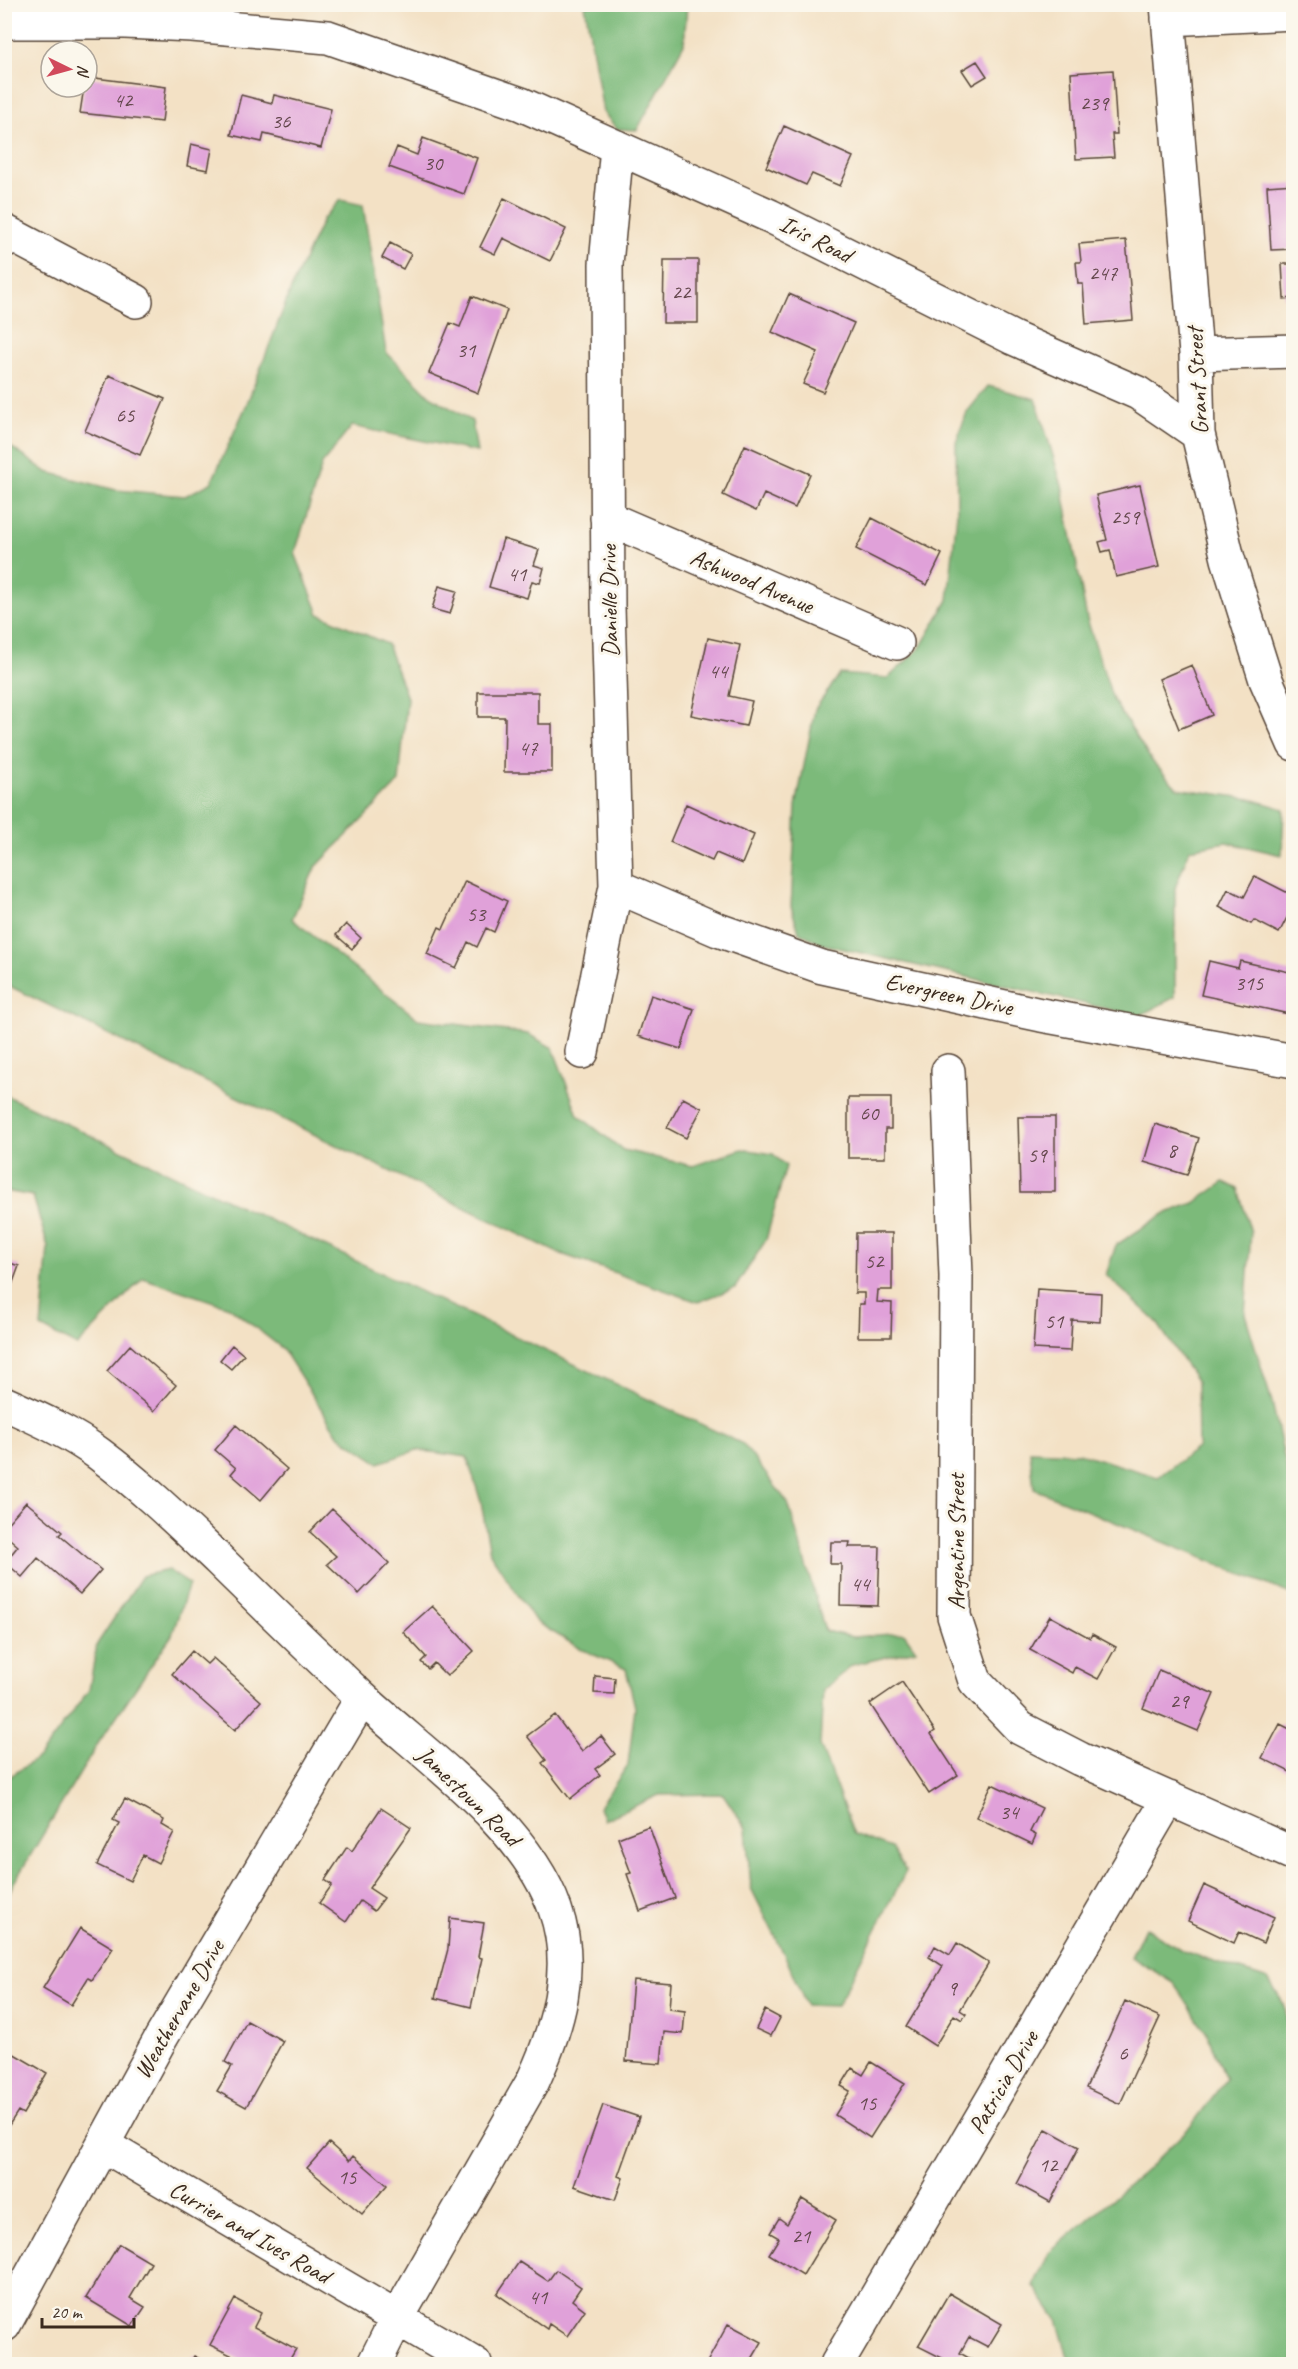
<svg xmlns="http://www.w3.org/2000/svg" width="1298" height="2369" font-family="Caveat,sans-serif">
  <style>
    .forest { fill: #7bba7a; stroke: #5b724c; stroke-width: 1.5 }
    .building { fill: #e0a1d9 }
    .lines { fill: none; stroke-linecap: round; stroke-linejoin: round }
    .minor-casing { stroke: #574537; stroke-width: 36 }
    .minor { stroke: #fff; stroke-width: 33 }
    .labels { text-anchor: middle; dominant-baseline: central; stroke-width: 6; stroke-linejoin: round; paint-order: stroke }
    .number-label { font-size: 21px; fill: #64484d }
    .street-label { font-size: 24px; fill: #3b2a1e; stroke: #fbf7ec }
  </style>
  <rect width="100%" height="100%" fill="#fbf7ec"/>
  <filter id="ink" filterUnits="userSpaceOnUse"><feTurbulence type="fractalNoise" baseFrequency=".0167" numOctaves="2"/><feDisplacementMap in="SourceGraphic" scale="12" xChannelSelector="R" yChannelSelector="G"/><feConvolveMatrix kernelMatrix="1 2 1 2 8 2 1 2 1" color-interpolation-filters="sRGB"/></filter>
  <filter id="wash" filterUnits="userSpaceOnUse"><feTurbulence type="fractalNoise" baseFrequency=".008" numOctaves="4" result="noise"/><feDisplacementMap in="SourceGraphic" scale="24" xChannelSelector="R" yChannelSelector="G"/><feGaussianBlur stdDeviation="1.35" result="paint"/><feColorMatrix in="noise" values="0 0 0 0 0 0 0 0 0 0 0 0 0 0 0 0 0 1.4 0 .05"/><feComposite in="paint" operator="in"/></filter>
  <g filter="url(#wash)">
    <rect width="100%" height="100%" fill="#f3e1c5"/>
    <!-- forest -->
    <path class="forest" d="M 585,5 L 687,5 L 684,44 L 637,130 L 617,129 L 603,112 Z
      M 340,200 L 363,205 L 386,352 L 430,396 L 472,421 L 477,452 L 352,426 L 322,464 L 295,553 L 319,614 L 387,644 L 407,698 L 399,782 L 315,868 L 292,919 L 418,1019 L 528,1034 L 553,1048 L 578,1115 L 623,1150 L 693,1166 L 742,1149 L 773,1154 L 786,1166 L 766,1240 L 735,1288 L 698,1302 L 556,1252 L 5,984 L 5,443 L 47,472 L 116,490 L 185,496 L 211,483 L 246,406 L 293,284 L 323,219 Z
      M 988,386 L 1036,399 L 1062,486 L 1087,619 L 1113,700 L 1152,761 L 1177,788 L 1251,799 L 1284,809 L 1282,855 L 1226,842 L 1190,849 L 1175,888 L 1175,997 L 1139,1016 L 822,944 L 799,932 L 791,907 L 796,806 L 815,709 L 840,674 L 888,678 L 920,648 L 948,600 L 957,513 L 956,442 L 967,412 Z
      M 5,1095 L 743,1444 L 788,1503 L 825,1631 L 853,1637 L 904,1633 L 916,1650 L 852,1665 L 823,1690 L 820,1745 L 854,1834 L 891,1848 L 906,1871 L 837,2006 L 806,2005 L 786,1958 L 751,1888 L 746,1828 L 723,1794 L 659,1795 L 604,1820 L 599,1807 L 628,1765 L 635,1707 L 626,1669 L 581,1649 L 536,1622 L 490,1553 L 481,1502 L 467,1457 L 417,1450 L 379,1463 L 338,1435 L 283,1349 L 229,1307 L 143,1278 L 77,1346 L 41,1327 L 48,1247 L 33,1196 L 5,1191 Z
      M 1224,1182 L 1238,1189 L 1251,1232 L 1245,1314 L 1272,1402 L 1293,1497 L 1293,1595 L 1034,1489 L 1030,1451 L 1079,1453 L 1158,1477 L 1198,1447 L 1197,1382 L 1156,1321 L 1106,1275 L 1116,1245 L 1164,1214 L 1194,1203 Z
      M 168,1570 L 189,1584 L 172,1635 L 99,1742 L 13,1884 L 5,1902 L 5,1780 L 40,1756 L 89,1690 L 97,1644 L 142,1576 Z
      M 1145,1927 L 1183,1951 L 1268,1979 L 1285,2006 L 1289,2038 L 1294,2044 L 1293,2364 L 1070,2364 L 1057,2319 L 1034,2286 L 1049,2253 L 1146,2170 L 1191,2126 L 1226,2079 L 1206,2032 L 1174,1983 L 1131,1957 Z"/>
    <g id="blocks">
      <!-- building -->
      <path class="building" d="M 977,61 L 987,76 L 972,85 L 962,70 Z
        M 1113,70 L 1117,134 L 1112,134 L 1114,157 L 1076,159 L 1071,73 Z
        M 87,77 L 166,87 L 162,122 L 80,113 L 84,87 L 87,87 Z
        M 241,95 L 272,103 L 274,95 L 331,109 L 321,148 L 264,134 L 262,142 L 231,135 Z
        M 784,126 L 853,157 L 840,186 L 812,174 L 806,185 L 766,167 Z
        M 423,138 L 477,158 L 464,194 L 389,167 L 397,147 L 417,155 Z
        M 191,144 L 212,149 L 208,170 L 187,166 Z
        M 1294,184 L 1294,249 L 1271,250 L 1267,186 Z
        M 504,198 L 566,229 L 550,261 L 503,238 L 495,254 L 480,247 Z
        M 1126,240 L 1133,320 L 1086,324 L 1083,284 L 1078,284 L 1076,262 L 1081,262 L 1079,244 Z
        M 390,243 L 411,254 L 403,269 L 382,258 Z
        M 664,260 L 698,260 L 698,323 L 663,323 Z
        M 1282,264 L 1294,264 L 1294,298 L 1284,299 Z
        M 789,294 L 854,323 L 823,392 L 803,384 L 818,352 L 772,332 Z
        M 472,296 L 507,310 L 478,393 L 429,373 L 450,323 L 460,327 Z
        M 109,375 L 165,399 L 140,455 L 85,431 Z
        M 1290,402 L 1294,402 L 1294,439 L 1291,439 Z
        M 745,445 L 810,474 L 795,508 L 764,494 L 756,511 L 723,495 Z
        M 1140,485 L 1159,567 L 1116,577 L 1110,550 L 1102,552 L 1099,542 L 1107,540 L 1096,495 Z
        M 872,518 L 942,554 L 927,585 L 856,549 Z
        M 503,539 L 539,550 L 534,565 L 544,568 L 540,583 L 532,581 L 527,598 L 489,587 Z
        M 439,586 L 457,591 L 450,614 L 432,609 Z
        M 708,638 L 740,645 L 729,696 L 752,701 L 746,726 L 691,715 Z
        M 1192,665 L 1212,715 L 1179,729 L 1159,679 Z
        M 478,692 L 538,692 L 538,724 L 552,724 L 552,772 L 504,772 L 505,717 L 478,717 Z
        M 686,804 L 754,835 L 742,864 L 716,853 L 712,861 L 670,842 Z
        M 1255,876 L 1294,896 L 1294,904 L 1279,933 L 1254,920 L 1251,924 L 1219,907 L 1228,889 L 1244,897 Z
        M 465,881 L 507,901 L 494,932 L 486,928 L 477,947 L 468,942 L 456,968 L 427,954 L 439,927 L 443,929 Z
        M 346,924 L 361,938 L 352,949 L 336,935 Z
        M 1209,961 L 1238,968 L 1240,961 L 1294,973 L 1294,992 L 1289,1014 L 1201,995 Z
        M 651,995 L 694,1009 L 681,1049 L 638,1036 Z
        M 683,1098 L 702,1108 L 686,1138 L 667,1128 Z
        M 848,1098 L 891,1098 L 891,1129 L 885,1129 L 885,1158 L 848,1158 Z
        M 1018,1117 L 1055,1117 L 1055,1192 L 1020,1192 Z
        M 1155,1124 L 1199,1138 L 1187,1175 L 1144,1162 Z
        M 856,1233 L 892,1233 L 892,1290 L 878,1290 L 877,1302 L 892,1303 L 891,1337 L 858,1337 L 859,1304 L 864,1304 L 864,1293 L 855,1293 Z
        M 4,1261 L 19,1266 L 8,1296 L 4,1294 Z
        M 1037,1289 L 1101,1293 L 1100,1322 L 1072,1320 L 1070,1351 L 1033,1349 Z
        M 130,1345 L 176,1385 L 154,1411 L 107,1371 Z
        M 232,1345 L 244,1355 L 231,1369 L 220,1360 Z
        M 236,1425 L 287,1469 L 261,1500 L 231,1474 L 236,1468 L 215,1450 Z
        M 26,1502 L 62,1532 L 59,1535 L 101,1570 L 80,1594 L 38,1558 L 22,1577 L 5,1562 L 18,1546 L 4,1534 L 4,1527 Z
        M 332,1509 L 389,1563 L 359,1594 L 327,1564 L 336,1556 L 310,1532 Z
        M 831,1542 L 850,1542 L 849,1547 L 880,1547 L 878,1606 L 840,1605 L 841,1564 L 830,1564 Z
        M 432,1606 L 474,1651 L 447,1676 L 434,1663 L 428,1669 L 421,1662 L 426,1657 L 403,1632 Z
        M 1050,1616 L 1090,1638 L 1092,1634 L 1116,1647 L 1098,1679 L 1075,1667 L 1072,1673 L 1030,1650 Z
        M 192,1651 L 207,1664 L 213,1658 L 261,1701 L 235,1730 L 172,1674 Z
        M 1159,1670 L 1214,1694 L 1198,1731 L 1143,1708 Z
        M 595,1676 L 615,1678 L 614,1694 L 594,1693 Z
        M 902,1682 L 935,1731 L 931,1734 L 958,1775 L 929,1794 L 870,1704 Z
        M 555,1715 L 582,1751 L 601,1736 L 615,1754 L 595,1769 L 600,1775 L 570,1799 L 542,1763 L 546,1760 L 527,1736 Z
        M 1280,1724 L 1294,1731 L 1294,1774 L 1262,1758 Z
        M 992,1784 L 1042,1808 L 1030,1832 L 1036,1835 L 1032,1844 L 976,1817 Z
        M 125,1799 L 164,1820 L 162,1825 L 174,1832 L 158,1863 L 143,1855 L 130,1881 L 97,1865 L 119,1823 L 113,1820 Z
        M 381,1808 L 411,1828 L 369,1888 L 384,1898 L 374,1911 L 360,1901 L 346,1922 L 319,1903 L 332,1885 L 325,1880 L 347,1847 L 352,1851 Z
        M 649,1826 L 675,1898 L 640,1911 L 627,1874 L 631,1873 L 618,1838 Z
        M 1204,1885 L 1274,1917 L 1263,1943 L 1239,1932 L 1234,1943 L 1188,1921 Z
        M 450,1918 L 484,1923 L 478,1957 L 482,1958 L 471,2007 L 435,1998 L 448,1949 Z
        M 80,1928 L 113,1948 L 92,1980 L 88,1978 L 71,2005 L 43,1988 Z
        M 957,1943 L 989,1963 L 960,2010 L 966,2014 L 962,2020 L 954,2015 L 935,2046 L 906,2027 L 943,1966 L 929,1957 L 935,1946 L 950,1955 Z
        M 633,1980 L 671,1983 L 669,2009 L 685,2011 L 683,2034 L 664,2032 L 661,2064 L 626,2061 Z
        M 1125,2001 L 1160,2017 L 1120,2104 L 1086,2088 Z
        M 765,2010 L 780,2018 L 771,2036 L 756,2029 Z
        M 247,2021 L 283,2041 L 246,2107 L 217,2091 L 232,2066 L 225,2062 Z
        M 4,2048 L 47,2073 L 23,2114 L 18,2111 L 4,2133 Z
        M 871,2062 L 905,2083 L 870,2138 L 835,2115 L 850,2091 L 841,2086 L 852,2068 L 863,2075 Z
        M 603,2105 L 639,2117 L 618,2176 L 623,2178 L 615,2200 L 574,2186 Z
        M 1046,2129 L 1079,2147 L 1050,2202 L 1017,2184 Z
        M 329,2143 L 349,2161 L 353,2156 L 387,2185 L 362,2214 L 307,2168 Z
        M 802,2199 L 836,2220 L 803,2275 L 769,2254 L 779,2238 L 770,2233 L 779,2218 L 787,2224 Z
        M 119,2244 L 151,2263 L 130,2298 L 145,2307 L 132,2326 L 86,2298 Z
        M 519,2262 L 548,2281 L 556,2270 L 581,2287 L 572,2300 L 585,2310 L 567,2336 L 549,2324 L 547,2329 L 497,2294 Z
        M 949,2293 L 1002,2324 L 988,2347 L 969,2337 L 960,2353 L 974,2361 L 971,2364 L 954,2364 L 918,2346 Z
        M 235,2299 L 261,2313 L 254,2327 L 296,2349 L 287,2364 L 249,2364 L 210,2345 Z
        M 728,2324 L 762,2342 L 749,2364 L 706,2364 Z
        M 194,2356 L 206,2362 L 205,2364 L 189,2364 Z"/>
    </g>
  </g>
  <g filter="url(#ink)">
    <use href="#blocks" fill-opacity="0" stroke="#574537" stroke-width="1.5"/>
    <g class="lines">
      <defs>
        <path id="minor" d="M 1167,4 L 1196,354 L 1198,434 L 1228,559 L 1266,680 L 1294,744
          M 1168,19 L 1294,13
          M 4,22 L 125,22 L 192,25 L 328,37 L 521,104 L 770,216 L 1013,338 L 1138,393 L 1198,434
          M 4,231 L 136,301
          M 1196,354 L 1294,351
          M 607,518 L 897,643
          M 616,886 L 718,930 L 822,967 L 1041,1015 L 1294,1061
          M 582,1052 L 616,886 L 608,607 L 606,264 L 617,147
          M 948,1071 L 956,1276 L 954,1616 L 975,1681 L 1020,1728 L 1080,1759 L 1294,1854
          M 4,1403 C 37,1418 71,1433 99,1454 C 142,1486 180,1523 219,1560 C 266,1606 313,1652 361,1697 C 426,1757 525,1824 555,1909 C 576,1968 558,2027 533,2081 L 397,2318 L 374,2364
          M 103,2145 L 475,2364
          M 4,2325 L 161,2038 L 362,1698
          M 837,2364 L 1169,1798"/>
      </defs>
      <!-- minor casing -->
      <use href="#minor" class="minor-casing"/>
      <!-- minor -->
      <use href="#minor" class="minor"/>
    </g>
  </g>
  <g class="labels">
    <!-- number labels -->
    <g class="number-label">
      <text x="123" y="100">42</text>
      <text x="1094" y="103">239</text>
      <text x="281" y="121">36</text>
      <text x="433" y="163">30</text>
      <text x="1103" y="273">247</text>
      <text x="681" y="292">22</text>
      <text x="466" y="350">31</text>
      <text x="125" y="415">65</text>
      <text x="1125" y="517">259</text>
      <text x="517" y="574">41</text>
      <text x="718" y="671">44</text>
      <text x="528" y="748">47</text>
      <text x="476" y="914">53</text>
      <text x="1249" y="983">315</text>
      <text x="869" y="1113">60</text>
      <text x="1172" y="1150">8</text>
      <text x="1037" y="1155">59</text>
      <text x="874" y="1261">52</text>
      <text x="1054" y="1321">51</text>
      <text x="860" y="1584">44</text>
      <text x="1179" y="1701">29</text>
      <text x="1009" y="1812">34</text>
      <text x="952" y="1988">9</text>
      <text x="1123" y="2053">6</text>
      <text x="867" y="2103">15</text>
      <text x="1048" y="2165">12</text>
      <text x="347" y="2177">15</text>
      <text x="801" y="2236">21</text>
      <text x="538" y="2297">41</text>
    </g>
    <!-- street labels -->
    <g class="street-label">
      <text transform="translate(816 239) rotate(27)">Iris Road</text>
      <text transform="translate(1197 381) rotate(-93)">Grant Street</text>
      <text transform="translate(752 581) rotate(23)">Ashwood Avenue</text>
      <text transform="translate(609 601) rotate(-91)">Danielle Drive</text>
      <text transform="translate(949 994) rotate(12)">Evergreen Drive</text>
      <text transform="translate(956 1542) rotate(-90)">Argentine Street</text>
      <text transform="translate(469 1796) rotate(44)">Jamestown Road</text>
      <text transform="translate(179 2009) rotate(-60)">Weathervane Drive</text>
      <text transform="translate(1003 2082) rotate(-60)">Patricia Drive</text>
      <text transform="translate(250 2232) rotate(30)">Currier and Ives Road</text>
    </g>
  </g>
  <!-- margin -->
  <rect width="1298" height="2369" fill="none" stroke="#fbf7ec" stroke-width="24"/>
  <!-- north arrow -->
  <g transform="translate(69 69) rotate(95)"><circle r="28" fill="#fbf7ec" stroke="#aea59a" stroke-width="1.5"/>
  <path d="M0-4.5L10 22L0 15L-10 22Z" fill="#d1495b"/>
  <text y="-9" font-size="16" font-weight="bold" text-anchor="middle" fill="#3b2a1e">N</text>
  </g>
  <!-- scale -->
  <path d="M42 2318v9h92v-9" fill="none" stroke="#3b2a1e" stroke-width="3"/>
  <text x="51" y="2318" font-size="18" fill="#3b2a1e" stroke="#fbf7ec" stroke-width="4.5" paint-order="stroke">20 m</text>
</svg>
